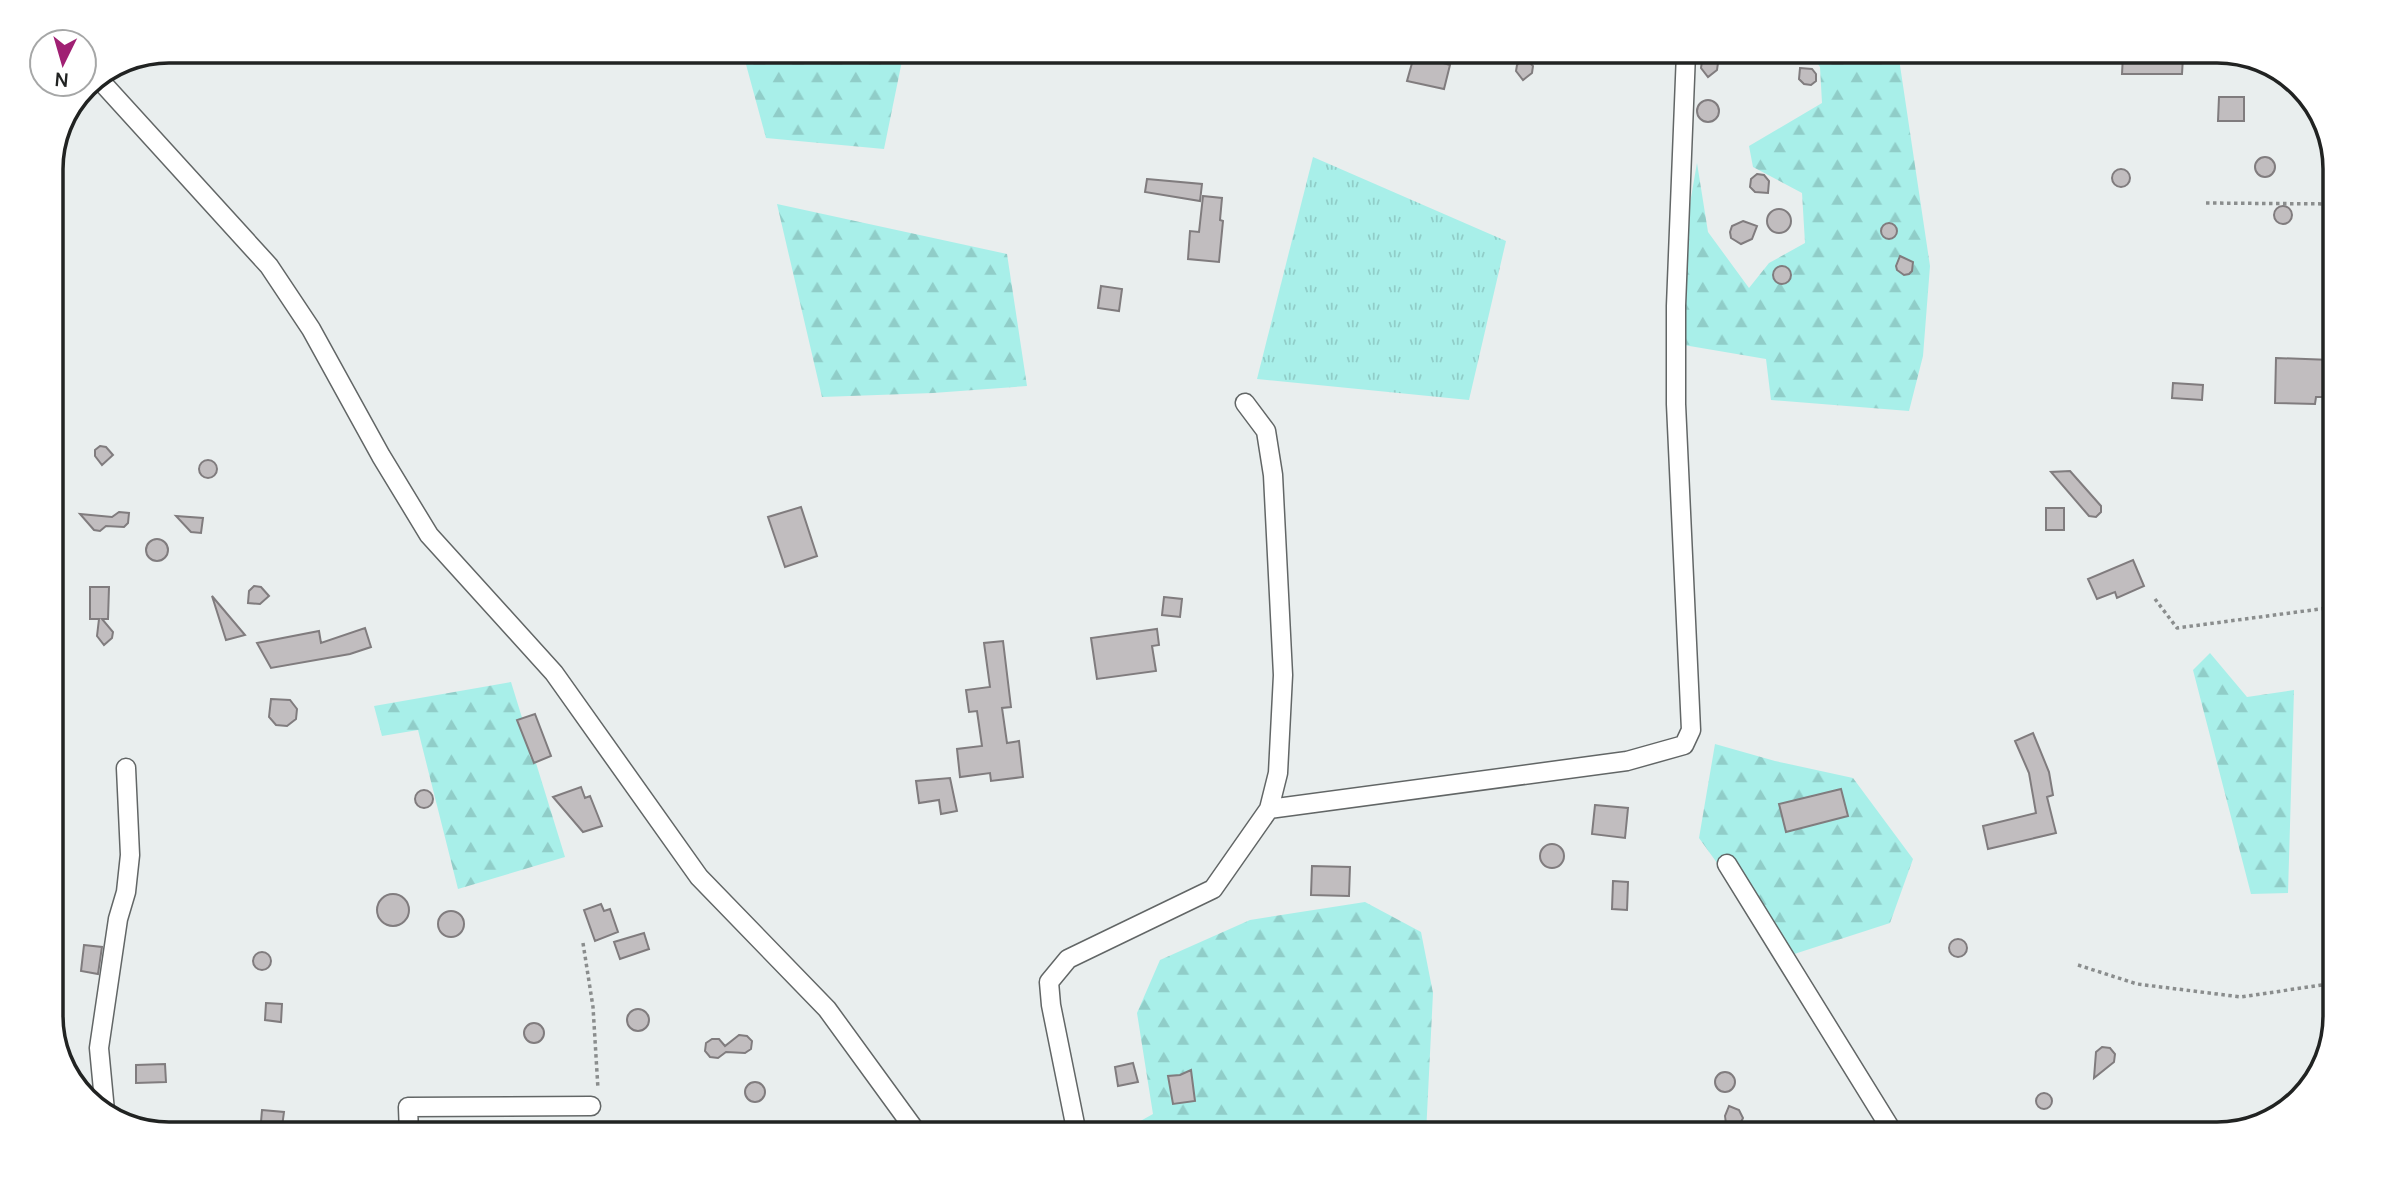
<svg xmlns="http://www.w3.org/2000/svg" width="2386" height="1185" font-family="Manrope,sans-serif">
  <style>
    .grass { fill: url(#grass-tufts) }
    .forest { fill: url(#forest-firs) }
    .building { fill: #c1bdbf; stroke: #807c7e; stroke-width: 2 }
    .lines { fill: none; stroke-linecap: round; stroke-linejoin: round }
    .street-casing { stroke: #626666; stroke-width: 21 }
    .path { stroke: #8a8d8d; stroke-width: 3.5; stroke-dasharray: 3.5 3.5; stroke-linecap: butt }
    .street { stroke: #fff; stroke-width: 18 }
    .rim { fill: none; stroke: #212322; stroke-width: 3.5 }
  </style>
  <defs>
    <pattern id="grass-tufts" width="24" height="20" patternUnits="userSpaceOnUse" patternTransform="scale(1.75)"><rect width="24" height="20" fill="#a8efe9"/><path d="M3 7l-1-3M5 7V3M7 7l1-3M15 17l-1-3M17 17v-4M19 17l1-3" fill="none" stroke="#90cdc8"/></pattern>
    <pattern id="forest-firs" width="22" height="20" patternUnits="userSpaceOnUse" patternTransform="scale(1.75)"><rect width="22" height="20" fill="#a8efe9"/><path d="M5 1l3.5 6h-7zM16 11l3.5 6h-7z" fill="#90cdc8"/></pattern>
  </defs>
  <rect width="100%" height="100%" fill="#e9eeee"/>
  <!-- grass -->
  <path class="grass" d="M 1313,157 L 1506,241 L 1469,400 L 1257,379 Z"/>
  <!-- forest -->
  <path class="forest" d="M 1809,52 L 1898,52 L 1930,266 L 1923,356 L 1909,411 L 1771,400 L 1766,359 L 1666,342 L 1697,163 L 1708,232 L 1749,288 L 1769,263 L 1805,243 L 1802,193 L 1753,167 L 1749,146 L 1822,103 L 1820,67 Z
    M 903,56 L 884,149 L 766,138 L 744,57 Z
    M 777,204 L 1007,254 L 1027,386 L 933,393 L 822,397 Z
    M 2210,653 L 2247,697 L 2294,690 L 2288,893 L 2251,894 L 2193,670 Z
    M 511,682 L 565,857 L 458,889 L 418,730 L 382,736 L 374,706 Z
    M 1715,744 L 1775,761 L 1853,778 L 1913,859 L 1890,923 L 1785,957 L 1699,838 Z
    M 1365,902 L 1421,932 L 1433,993 L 1426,1134 L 1117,1134 L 1153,1114 L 1137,1013 L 1160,960 L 1250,920 Z"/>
  <!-- building -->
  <path class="building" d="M 2156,51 L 2172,51 L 2171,57 L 2183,57 L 2182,74 L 2122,74 L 2123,55 L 2156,56 Z
    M 1426,54 L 1442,54 L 1440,62 L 1450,65 L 1444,89 L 1407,81 L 1414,56 L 1425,59 Z
    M 1707,57 L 1713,58 L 1718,63 L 1717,70 L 1708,77 L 1701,68 L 1702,61 Z
    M 1522,60 L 1528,61 L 1533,66 L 1532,73 L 1523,80 L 1516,71 L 1517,65 Z
    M 1800,68 L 1812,69 L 1816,74 L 1816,81 L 1811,85 L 1804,84 L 1799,79 Z
    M 2219,97 L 2244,97 L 2244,121 L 2218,121 Z
    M1697 111a11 11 0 1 1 22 0a11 11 0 1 1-22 0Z
    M2255 167a10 10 0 1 1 20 0a10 10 0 1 1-20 0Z
    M2112 178a9 9 0 1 1 18 0a9 9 0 1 1-18 0Z
    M 1757,174 L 1764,175 L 1769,181 L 1768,193 L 1755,192 L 1750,187 L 1751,179 Z
    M 1147,179 L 1202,184 L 1200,201 L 1145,192 Z
    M 1203,196 L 1222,198 L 1220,220 L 1223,221 L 1219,262 L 1188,259 L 1190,231 L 1199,232 Z
    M2274 215a9 9 0 1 1 18 0a9 9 0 1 1-18 0Z
    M1767 221a12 12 0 1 1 24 0a12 12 0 1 1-24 0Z
    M 1743,221 L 1757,226 L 1752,239 L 1741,244 L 1731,238 L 1730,232 L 1732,226 Z
    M1881 231a8 8 0 1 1 16 0a8 8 0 1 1-16 0Z
    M 1900,256 L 1913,262 L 1912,271 L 1909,274 L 1904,275 L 1897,270 L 1896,266 Z
    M1773 275a9 9 0 1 1 18 0a9 9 0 1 1-18 0Z
    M 1101,286 L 1122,289 L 1119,311 L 1098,308 Z
    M 2276,358 L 2331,360 L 2329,397 L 2316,397 L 2315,404 L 2275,403 Z
    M 2173,383 L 2203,385 L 2202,400 L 2172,398 Z
    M 100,446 L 106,447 L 113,455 L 102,465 L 95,456 L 95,450 Z
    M199 469a9 9 0 1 1 18 0a9 9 0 1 1-18 0Z
    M 2070,471 L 2101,506 L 2101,512 L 2096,517 L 2089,516 L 2051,472 Z
    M 801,507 L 817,556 L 785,567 L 768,517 Z
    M 2046,508 L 2064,508 L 2064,530 L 2046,530 Z
    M 119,512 L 129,513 L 128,523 L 124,527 L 106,526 L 100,531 L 94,530 L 80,514 L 112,517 Z
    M 176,516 L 203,518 L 201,533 L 191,532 Z
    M146 550a11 11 0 1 1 22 0a11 11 0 1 1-22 0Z
    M 2133,560 L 2144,586 L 2117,598 L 2115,592 L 2097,599 L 2088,579 Z
    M 254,586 L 261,587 L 269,596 L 260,604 L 248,603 L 249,591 Z
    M 90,587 L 109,587 L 108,619 L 102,619 L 113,632 L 112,638 L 104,645 L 97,636 L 99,619 L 90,619 Z
    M 212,596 L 245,635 L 226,640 Z
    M 1164,597 L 1182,599 L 1180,617 L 1162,615 Z
    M 365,628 L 371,647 L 350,654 L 271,668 L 257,643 L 319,631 L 321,643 Z
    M 1157,629 L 1159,645 L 1152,646 L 1156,671 L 1097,679 L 1091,638 Z
    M 1003,641 L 1011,707 L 1002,708 L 1007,743 L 1019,741 L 1023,777 L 991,781 L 990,773 L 960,777 L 957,749 L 982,746 L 977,711 L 969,712 L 966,690 L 990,687 L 984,643 Z
    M 271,699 L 290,700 L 297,709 L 296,719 L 287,726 L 276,725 L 269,717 Z
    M 535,714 L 551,756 L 534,763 L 517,720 Z
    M 2033,733 L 2049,772 L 2053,795 L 2047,797 L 2056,833 L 1988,849 L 1983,826 L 2036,813 L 2029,773 L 2015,741 Z
    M 950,778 L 957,811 L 941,814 L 939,800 L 919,803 L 916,781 Z
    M 581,787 L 585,798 L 590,796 L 602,826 L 583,832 L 553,797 Z
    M 1841,789 L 1848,816 L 1786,832 L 1779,804 Z
    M415 799a9 9 0 1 1 18 0a9 9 0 1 1-18 0Z
    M 1595,805 L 1628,808 L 1625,838 L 1592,834 Z
    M1540 856a12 12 0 1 1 24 0a12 12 0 1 1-24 0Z
    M 1312,866 L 1350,867 L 1349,896 L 1311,895 Z
    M 1613,881 L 1628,882 L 1627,910 L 1612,909 Z
    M377 910a16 16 0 1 1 32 0a16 16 0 1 1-32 0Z
    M 601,904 L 604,911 L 610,909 L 618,932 L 595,941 L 584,910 Z
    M438 924a13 13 0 1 1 26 0a13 13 0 1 1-26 0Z
    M 644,933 L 649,949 L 620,959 L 614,942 Z
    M1949 948a9 9 0 1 1 18 0a9 9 0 1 1-18 0Z
    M 84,945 L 102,947 L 98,974 L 81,971 Z
    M253 961a9 9 0 1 1 18 0a9 9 0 1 1-18 0Z
    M 266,1003 L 282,1004 L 281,1022 L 265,1020 Z
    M627 1020a11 11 0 1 1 22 0a11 11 0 1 1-22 0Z
    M524 1033a10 10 0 1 1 20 0a10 10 0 1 1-20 0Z
    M 739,1035 L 747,1036 L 752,1041 L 751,1049 L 745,1053 L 726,1052 L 718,1058 L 710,1057 L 705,1051 L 706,1043 L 712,1039 L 719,1039 L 725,1046 Z
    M 2102,1047 L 2110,1048 L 2115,1054 L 2114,1062 L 2094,1078 L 2096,1052 Z
    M 1133,1063 L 1138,1082 L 1118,1086 L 1115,1067 Z
    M 165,1064 L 166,1082 L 136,1083 L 136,1065 Z
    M 1191,1070 L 1195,1101 L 1173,1104 L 1168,1076 L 1180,1075 Z
    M1715 1082a10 10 0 1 1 20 0a10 10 0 1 1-20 0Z
    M745 1092a10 10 0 1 1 20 0a10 10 0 1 1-20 0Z
    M2036 1101a8 8 0 1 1 16 0a8 8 0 1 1-16 0Z
    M 1729,1106 L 1739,1110 L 1743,1118 L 1741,1122 L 1727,1132 L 1725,1116 Z
    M 262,1110 L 284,1112 L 281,1134 L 260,1134 Z"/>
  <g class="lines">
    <defs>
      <path id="street" d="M 97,77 L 269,266 L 311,329 L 381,456 L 429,535 L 554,673 L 699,877 L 827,1009 L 918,1134
        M 1269,809 L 1627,761 L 1684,745 L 1691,730 L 1676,404 L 1676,306 L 1686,53
        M 1727,864 L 1894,1134
        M 105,1111 L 99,1048 L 118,919 L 126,892 L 130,855 L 126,768
        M 409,1134 L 408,1107 L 591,1106
        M 1077,1134 L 1051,1005 L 1049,982 L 1068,959 L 1213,889 L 1269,809 L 1278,773 L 1283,675 L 1273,475 L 1266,431 L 1245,403"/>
    </defs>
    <!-- street casing -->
    <use href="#street" class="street-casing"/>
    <!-- path -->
    <path class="path" d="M 2206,203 L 2335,204
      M 2155,599 L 2177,628 L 2335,607
      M 583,943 L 593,1007 L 598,1089
      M 2078,965 L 2137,984 L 2241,997 L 2335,983
      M 592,1122 L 592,1134"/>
    <!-- street -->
    <use href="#street" class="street"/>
  </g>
  <!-- crop -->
  <path d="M0 0H2386V1185H0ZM169 63H2217A106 106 0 0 1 2323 169V1016A106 106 0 0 1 2217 1122H169A106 106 0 0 1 63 1016V169A106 106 0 0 1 169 63Z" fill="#fff" fill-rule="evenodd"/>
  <path class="rim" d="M169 63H2217A106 106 0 0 1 2323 169V1016A106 106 0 0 1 2217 1122H169A106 106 0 0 1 63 1016V169A106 106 0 0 1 169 63Z"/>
  <!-- north arrow -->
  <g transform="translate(63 63) rotate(185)"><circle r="33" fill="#ffffff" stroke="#a6a7a7" stroke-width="2"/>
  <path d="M0-5L12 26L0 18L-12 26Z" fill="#a02073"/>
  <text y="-10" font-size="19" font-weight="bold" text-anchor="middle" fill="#212322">N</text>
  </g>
</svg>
